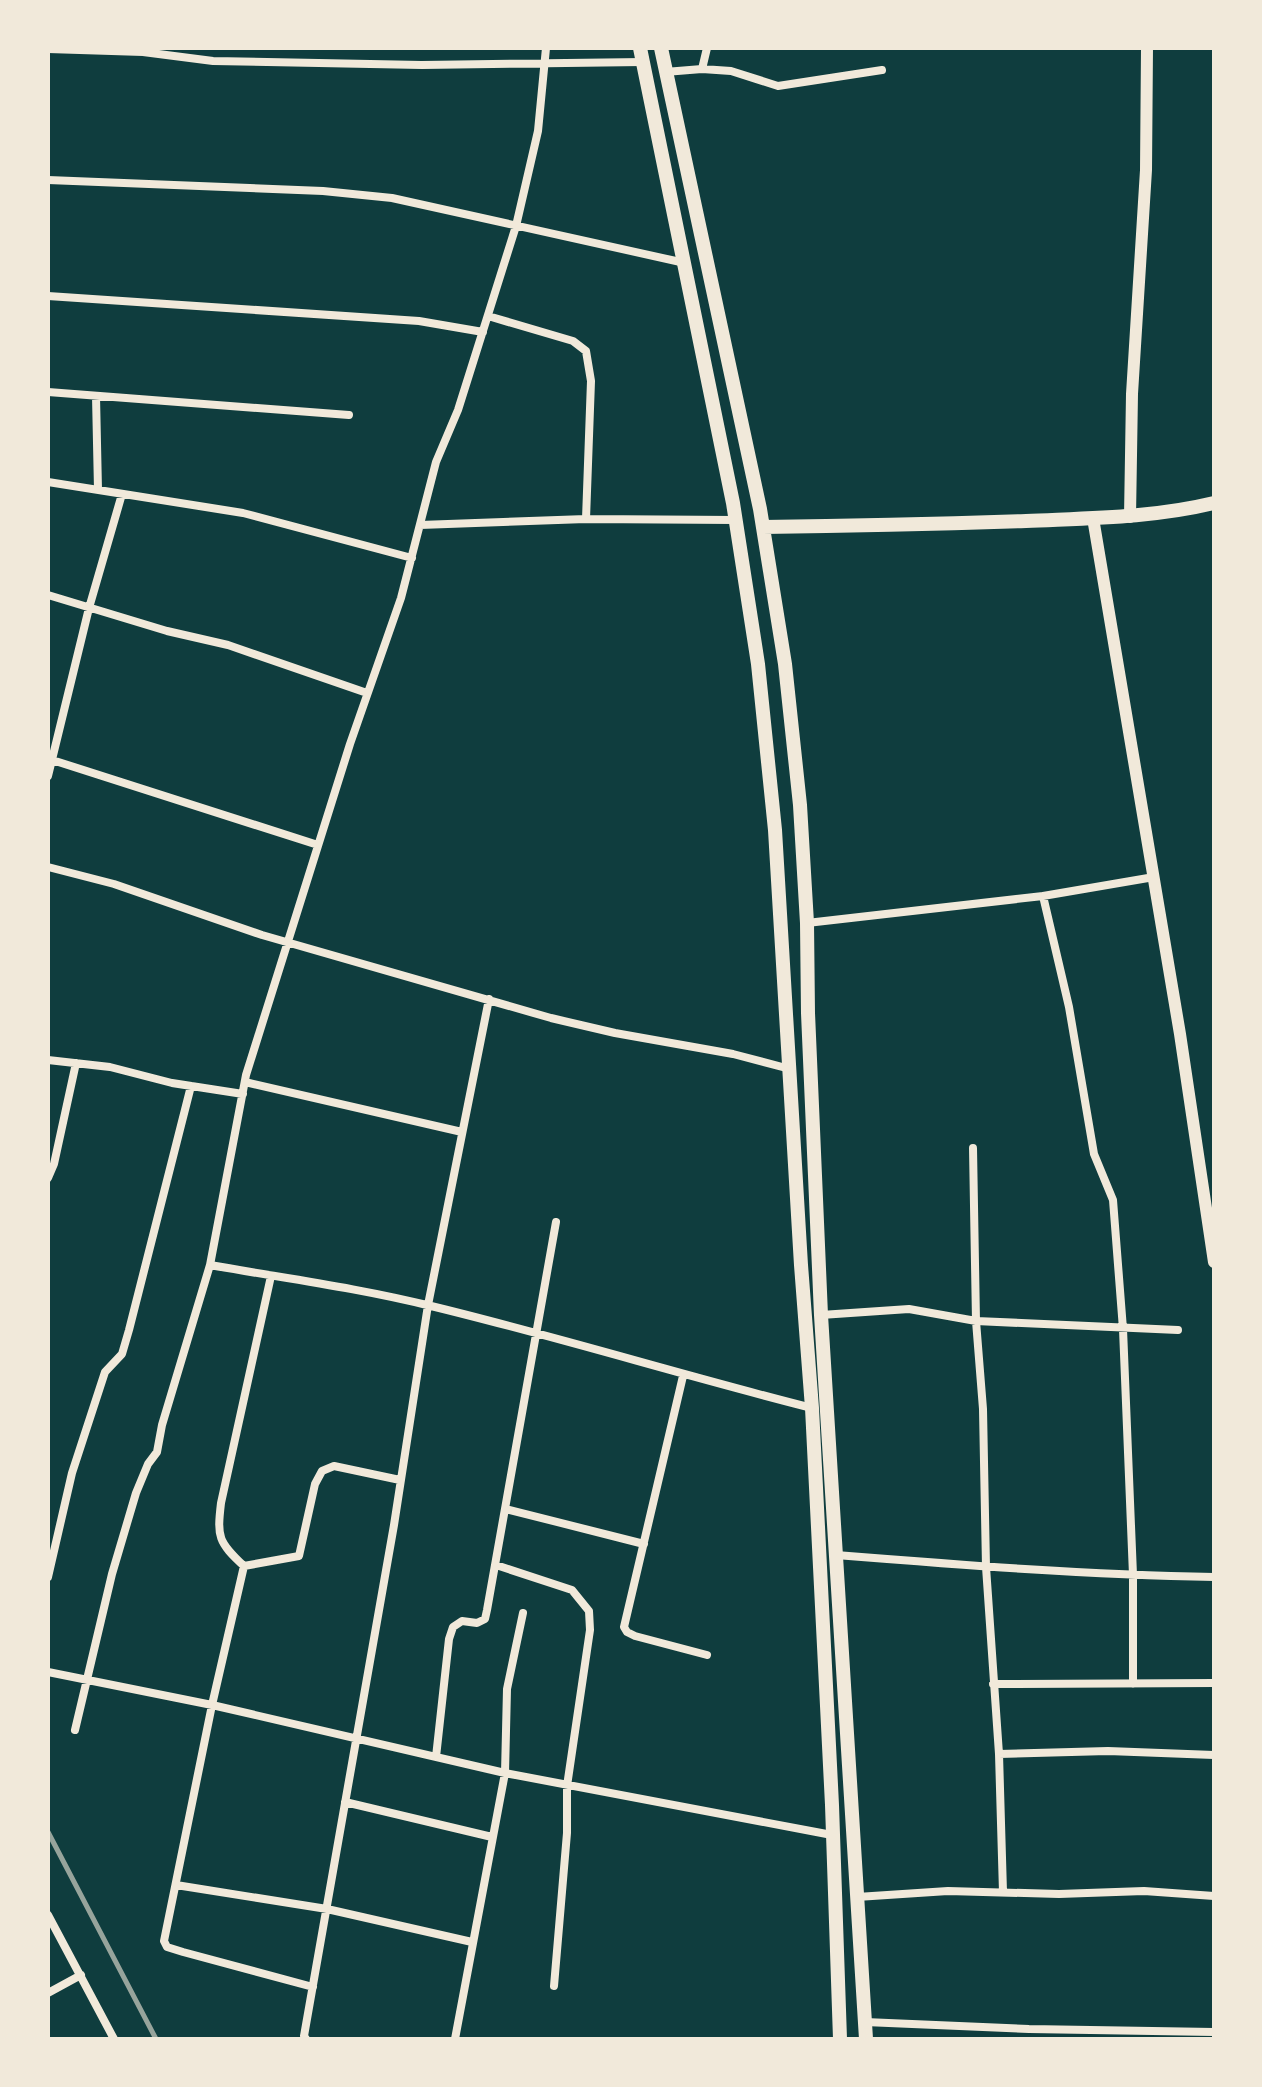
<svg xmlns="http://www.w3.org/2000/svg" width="1262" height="2087" font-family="'IBM Plex Sans',sans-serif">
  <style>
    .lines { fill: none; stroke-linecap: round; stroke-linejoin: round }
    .minor { stroke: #f1e9da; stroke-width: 8 }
    .tertiary { stroke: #f1e9da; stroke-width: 12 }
    .secondary { stroke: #f1e9da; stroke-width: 14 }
    .rail { stroke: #97a49c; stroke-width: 5 }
  </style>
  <rect width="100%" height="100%" fill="#0f3d3e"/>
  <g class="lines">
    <!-- minor -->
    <path class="minor" d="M 48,49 L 143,52 L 213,61 L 422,65 L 643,62
      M 702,69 L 731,71 L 778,86 L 882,70
      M 665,72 L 702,69 L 707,48
      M 48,180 L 323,191 L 392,198 L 685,263
      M 48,296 L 419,321 L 483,332
      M 488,316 L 573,341 L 586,351 L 591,381 L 586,519
      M 48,392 L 349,415
      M 96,396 L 98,490
      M 48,482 L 243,513 L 412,558
      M 420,525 L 586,519 L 735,520
      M 48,595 L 167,631 L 228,645 L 367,693
      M 49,759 L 318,845
      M 48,776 L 89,608 L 122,494
      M 48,867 L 114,884 L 262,935 L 551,1018 L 615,1033 L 733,1054 L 790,1069
      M 1043,896 L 1069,1007 L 1094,1154 L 1113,1200 L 1123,1329 L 1133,1575 L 1133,1684
      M 807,923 L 1043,896 L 1154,877
      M 48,1060 L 110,1067 L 172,1083 L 243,1094
      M 245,1082 L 462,1132
      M 973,1148 L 976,1321 L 983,1409 L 986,1567 L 999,1754 L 1003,1892
      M 48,1178 L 54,1164 L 76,1063
      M 210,1265 C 283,1278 359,1288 431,1306 C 559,1337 685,1376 812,1408
      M 271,1276 L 221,1503 C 217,1537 218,1542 244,1566 L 299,1556 L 315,1484 L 322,1471 L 334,1466 L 400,1480
      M 821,1315 L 909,1309 L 976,1321 L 1178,1330
      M 683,1376 L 624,1627 L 627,1632 L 635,1636 L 707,1655
      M 506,1509 L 644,1544
      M 836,1555 C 962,1565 1088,1575 1214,1577
      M 496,1565 L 572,1590 L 589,1611 L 590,1630 L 567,1786 L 567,1833 L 554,1986
      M 244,1566 L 212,1705 L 164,1941 L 167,1947 L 183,1952 L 313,1987
      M 48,1577 L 72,1473 L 105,1372 L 122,1354 L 129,1330 L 191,1086
      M 48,1672 L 212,1705 L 505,1773 L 832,1835
      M 993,1684 L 1214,1683
      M 75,1730 L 112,1574 L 136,1493 L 148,1464 L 157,1452 L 162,1425 L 210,1265 L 246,1075 L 350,744 L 401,598 L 436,462 L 458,410 L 516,226 L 538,131 L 546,48
      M 999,1754 L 1108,1751 L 1214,1755
      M 436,1757 L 449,1639 L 453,1627 L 462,1621 L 477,1623 L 485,1619 L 487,1610 L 556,1222
      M 345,1802 L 492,1837
      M 176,1885 L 327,1909 L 472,1942
      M 857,1897 L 948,1891 L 1059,1894 L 1144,1891 L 1214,1896
      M 48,1915 L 114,2039
      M 48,1993 L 81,1975
      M 865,2022 L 1029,2029 L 1214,2032
      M 306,2039 L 304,2036 L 394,1525 L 428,1305 L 489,999
      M 455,2039 L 505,1773 L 507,1689 L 523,1613"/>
    <!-- tertiary -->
    <path class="tertiary" d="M 1130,517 L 1132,394 L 1146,170 L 1147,48
      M 1093,518 L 1180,1034 L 1214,1262"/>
    <!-- secondary -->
    <path class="secondary" d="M 640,48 L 733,503 L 758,664 L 775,830 L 801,1265 L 812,1408 L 832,1805 L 840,2039
      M 661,48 L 760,509 L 785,664 L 800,805 L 807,923 L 808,1013 L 821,1315 L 866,2039
      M 763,527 C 851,526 938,524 1026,521 C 1089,518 1152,518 1214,503"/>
    <!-- rail -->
    <path class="rail" d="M 48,1832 L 156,2039"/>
  </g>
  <!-- border -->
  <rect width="1262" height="2087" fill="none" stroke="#f1e9da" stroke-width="100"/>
</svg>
